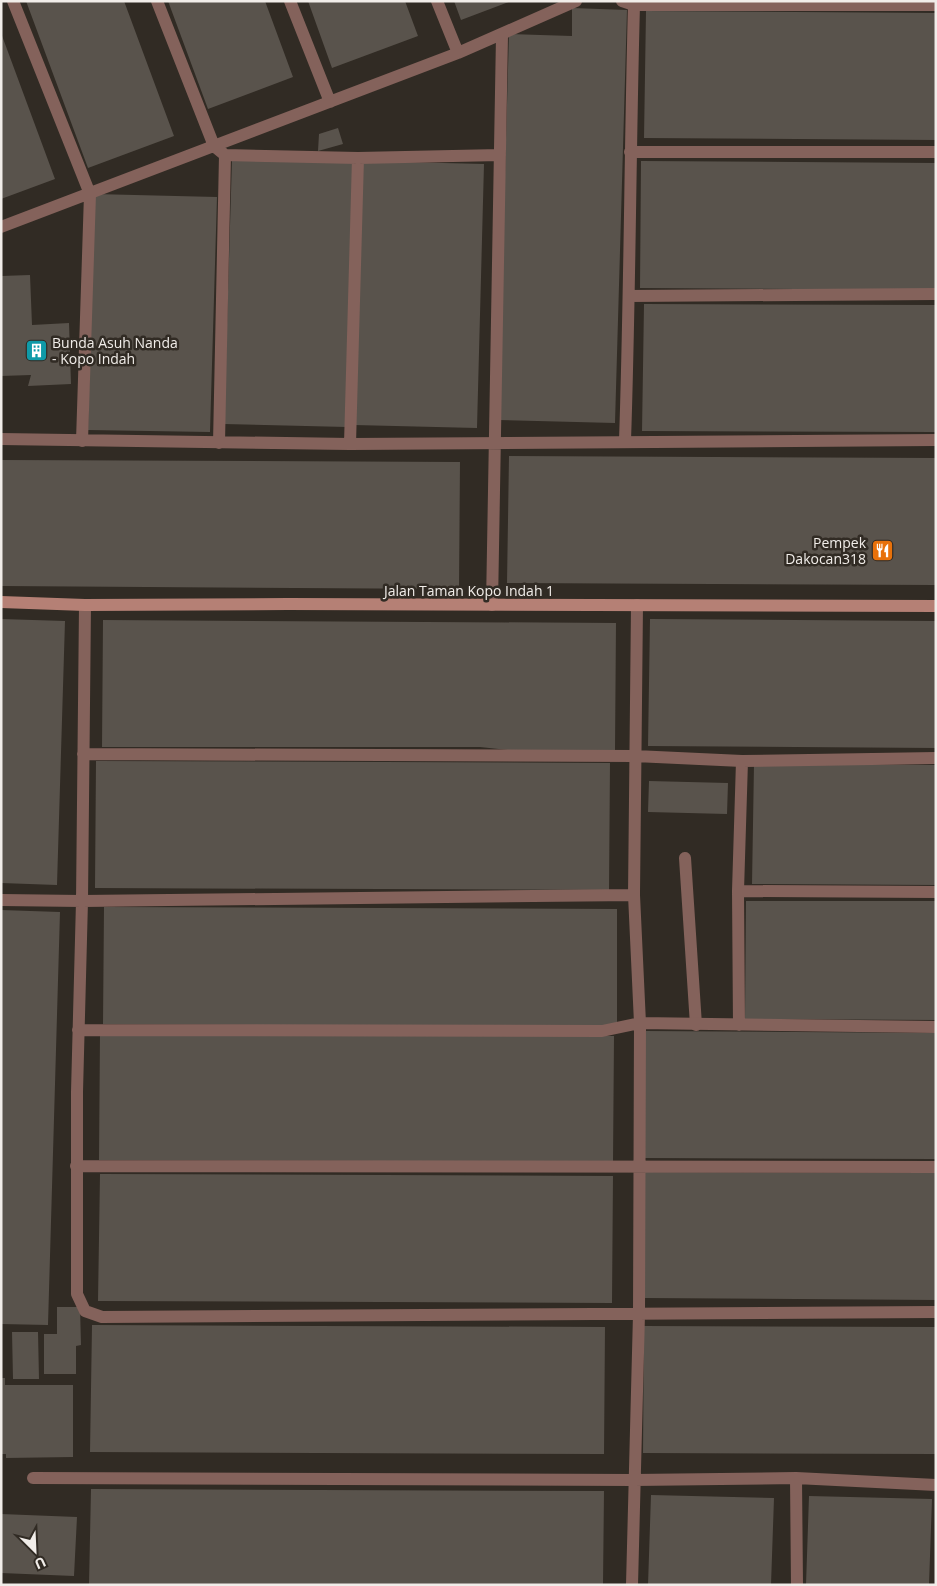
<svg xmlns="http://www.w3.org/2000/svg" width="937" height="1586" font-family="'Open Sans',sans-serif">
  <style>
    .building { fill: #59534c }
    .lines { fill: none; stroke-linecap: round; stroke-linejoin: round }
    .service { stroke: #84625b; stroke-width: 12 }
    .minor { stroke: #84625b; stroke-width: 12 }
    .secondary { stroke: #b58075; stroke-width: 12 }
    .labels { text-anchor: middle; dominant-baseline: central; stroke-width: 5; stroke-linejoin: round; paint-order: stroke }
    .poi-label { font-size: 14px; fill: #f1ede9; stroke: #312b24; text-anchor: start }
    .street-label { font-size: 14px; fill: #f1ede9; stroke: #312b24 }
  </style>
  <rect width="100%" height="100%" fill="#312b24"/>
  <!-- building -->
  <path class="building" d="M 26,1 L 124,1 L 174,136 L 88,168 Z
    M 168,1 L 265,1 L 293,77 L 208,109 Z
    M 308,1 L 405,1 L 418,36 L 332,68 Z
    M 454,1 L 511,1 L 461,20 Z
    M 572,8 L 627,10 L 615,423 L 498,420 L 509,34 L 572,36 Z
    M 646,11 L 936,13 L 936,140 L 644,138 Z
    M 1,33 L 55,179 L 1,199 Z
    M 338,128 L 343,144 L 318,151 L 319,134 Z
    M 232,160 L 354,163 L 347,427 L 224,424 Z
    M 362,161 L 484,164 L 477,428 L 354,425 Z
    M 641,161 L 936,163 L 936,290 L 640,288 Z
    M 94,194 L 217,197 L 210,432 L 88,430 Z
    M 30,275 L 32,325 L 69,323 L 71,384 L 28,386 L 31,375 L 1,376 L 1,276 Z
    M 644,304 L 936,305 L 936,432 L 642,431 Z
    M 509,456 L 936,458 L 936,585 L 507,583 Z
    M 1,460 L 460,462 L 459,589 L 1,586 Z
    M 1,619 L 65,621 L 57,885 L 1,883 Z
    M 650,619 L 936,621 L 936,748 L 648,746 Z
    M 103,620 L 616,623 L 615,750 L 517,751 L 480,747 L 102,747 Z
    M 96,761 L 610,763 L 609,890 L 95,888 Z
    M 754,764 L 936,765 L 936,885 L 752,884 Z
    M 649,781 L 728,783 L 727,814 L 648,812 Z
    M 746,901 L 936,901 L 936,1020 L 745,1019 Z
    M 104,907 L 617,909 L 617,1027 L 103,1024 Z
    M 1,910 L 60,912 L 48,1325 L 1,1324 Z
    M 644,1031 L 936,1033 L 936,1159 L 642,1158 Z
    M 100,1033 L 614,1036 L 613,1162 L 99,1160 Z
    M 645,1172 L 936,1173 L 936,1300 L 644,1298 Z
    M 100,1174 L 613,1176 L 612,1303 L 98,1301 Z
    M 57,1307 L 80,1307 L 81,1345 L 76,1346 L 76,1374 L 44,1374 L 44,1334 L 57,1334 Z
    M 92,1325 L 605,1327 L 604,1454 L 90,1452 Z
    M 644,1326 L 936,1327 L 936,1454 L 643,1453 Z
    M 12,1332 L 38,1332 L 39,1379 L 13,1379 Z
    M 1,1378 L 5,1378 L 5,1385 L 73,1385 L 73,1457 L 6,1458 L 6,1454 L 1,1454 Z
    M 91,1489 L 604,1491 L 603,1585 L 89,1585 Z
    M 651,1495 L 774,1498 L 771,1585 L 648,1585 Z
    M 809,1496 L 932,1499 L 929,1585 L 806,1585 Z
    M 1,1514 L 77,1517 L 74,1576 L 1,1573 Z"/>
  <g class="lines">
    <!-- service -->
    <path class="service" d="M 685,858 L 696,1025"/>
    <!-- minor -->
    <path class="minor" d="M 13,1 L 90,194 L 82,441
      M 157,1 L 214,146 L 225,155 L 358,158 L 500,155
      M 290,1 L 330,102
      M 437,1 L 458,53
      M 622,1 L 634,5 L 936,5
      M 630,152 L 936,152
      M 1,227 L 458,53 L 576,1
      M 629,296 L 936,294
      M 1,439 L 350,444 L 936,440
      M 625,441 C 630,295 630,150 634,5
      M 219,443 L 225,155
      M 350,444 L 358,158
      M 85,605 L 82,901 L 77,1092 L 77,1294 L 85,1311 L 102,1317 L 936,1312
      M 492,605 L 502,35
      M 83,754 L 635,756 L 742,761 L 936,758
      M 738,891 L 936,892
      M 1,900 L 82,901 L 634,895
      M 739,1025 L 738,891 L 742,761
      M 78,1030 L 602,1031 L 640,1023 L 936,1027
      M 76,1166 L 936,1167
      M 33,1478 L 634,1480 L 796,1478 L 936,1485
      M 796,1478 L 797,1585
      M 632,1585 L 639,1314 L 640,1023 L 634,895 L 637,605"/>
    <!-- secondary -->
    <path class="secondary" d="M 1,602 L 85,605 L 288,604 L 936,606"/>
  </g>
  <!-- icons -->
  <defs>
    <symbol id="building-square" viewBox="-11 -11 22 22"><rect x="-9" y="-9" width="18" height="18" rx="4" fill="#0f9aa8" stroke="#312b24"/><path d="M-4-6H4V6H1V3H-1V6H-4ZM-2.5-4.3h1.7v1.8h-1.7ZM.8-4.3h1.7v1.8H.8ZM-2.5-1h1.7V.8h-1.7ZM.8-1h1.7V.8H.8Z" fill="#fff"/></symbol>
    <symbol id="restaurant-square" viewBox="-11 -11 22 22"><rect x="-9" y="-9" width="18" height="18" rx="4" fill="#e8710a" stroke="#312b24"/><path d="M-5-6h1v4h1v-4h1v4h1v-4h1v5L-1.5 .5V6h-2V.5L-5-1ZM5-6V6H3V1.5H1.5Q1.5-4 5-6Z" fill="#fff"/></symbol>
  </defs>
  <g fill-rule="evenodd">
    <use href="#building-square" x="24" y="338" width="25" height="25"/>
    <use href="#restaurant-square" x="870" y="538" width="25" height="25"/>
  </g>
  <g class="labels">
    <!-- poi labels -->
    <g class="poi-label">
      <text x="52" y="342">Bunda Asuh Nanda<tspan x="52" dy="16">- Kopo Indah</tspan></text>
      <text x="866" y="542" text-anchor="end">Pempek<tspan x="866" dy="16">Dakocan318</tspan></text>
    </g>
    <!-- street labels -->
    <g class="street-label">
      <text x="469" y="590">Jalan Taman Kopo Indah 1</text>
    </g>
  </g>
  <!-- border -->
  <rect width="937" height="1586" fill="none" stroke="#f1ede9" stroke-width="5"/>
  <!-- north arrow -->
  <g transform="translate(35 1551) rotate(156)" stroke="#312b24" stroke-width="4" paint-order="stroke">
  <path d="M0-4L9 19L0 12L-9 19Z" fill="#f1ede9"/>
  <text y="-8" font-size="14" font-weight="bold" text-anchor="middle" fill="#f1ede9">U</text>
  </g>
</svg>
